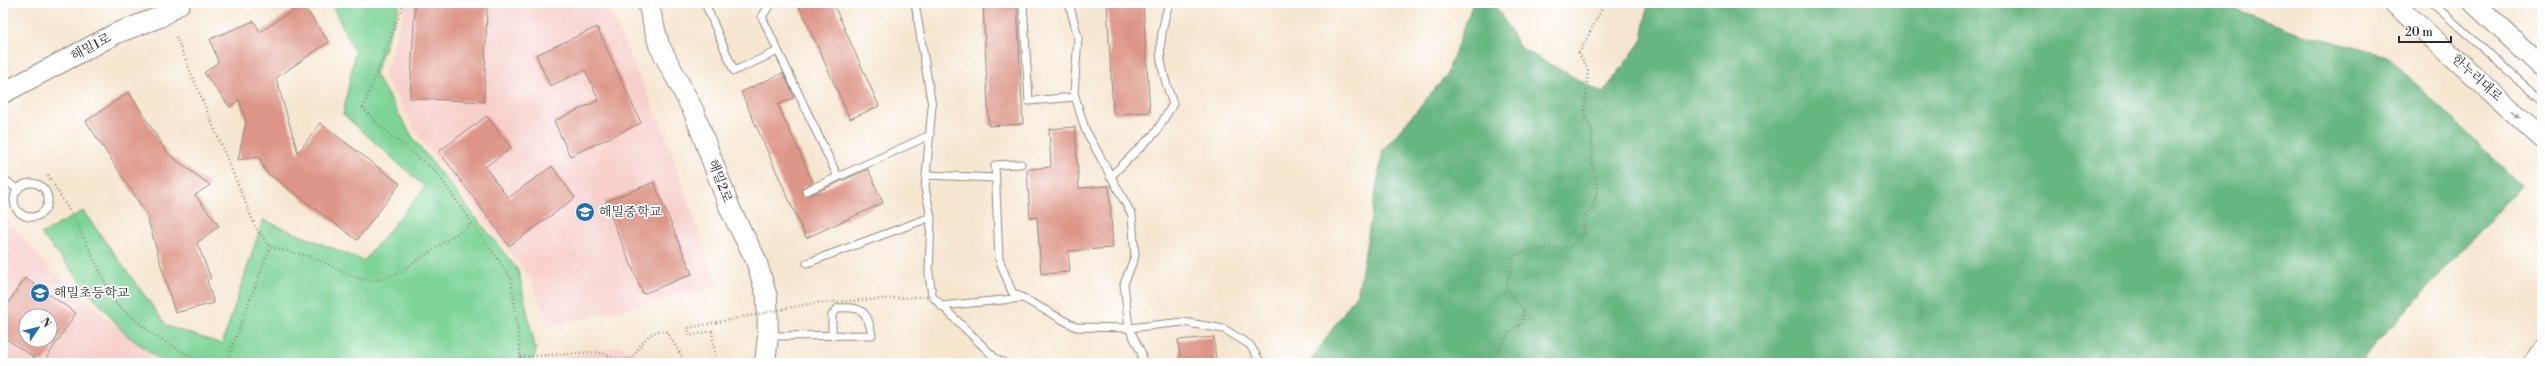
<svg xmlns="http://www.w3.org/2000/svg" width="2545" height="366" font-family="'Libre Bodoni','Noto Serif KR',serif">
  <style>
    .built { fill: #f7d0cc; fill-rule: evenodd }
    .green { fill: #7ed498; stroke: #548062 }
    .forest { fill: #66b680; stroke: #487056 }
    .building { fill: #dd9587; fill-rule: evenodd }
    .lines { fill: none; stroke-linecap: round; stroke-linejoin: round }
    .lane-casing { stroke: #90887e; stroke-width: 9 }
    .street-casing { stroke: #90887e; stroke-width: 16 }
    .secondary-casing { stroke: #90887e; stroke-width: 22 }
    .path { stroke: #90887e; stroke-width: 2.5; stroke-dasharray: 1 3; stroke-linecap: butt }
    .lane { stroke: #fff; stroke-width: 7 }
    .street { stroke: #fff; stroke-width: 14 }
    .secondary { stroke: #fff; stroke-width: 20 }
    .path-bridge { stroke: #90887e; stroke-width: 2.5; stroke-dasharray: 1 3; stroke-linecap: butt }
    .oneway { fill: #a0a0a0 }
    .labels { text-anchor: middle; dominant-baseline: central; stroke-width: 3.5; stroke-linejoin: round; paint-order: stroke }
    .street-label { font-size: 13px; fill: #2b2b2b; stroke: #fff }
    .poi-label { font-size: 13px; fill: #2b2b2b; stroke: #fff; text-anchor: start }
  </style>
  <rect width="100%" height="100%" fill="#fff"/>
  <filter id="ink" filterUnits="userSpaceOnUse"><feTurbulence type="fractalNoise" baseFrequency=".025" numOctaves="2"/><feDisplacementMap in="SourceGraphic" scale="8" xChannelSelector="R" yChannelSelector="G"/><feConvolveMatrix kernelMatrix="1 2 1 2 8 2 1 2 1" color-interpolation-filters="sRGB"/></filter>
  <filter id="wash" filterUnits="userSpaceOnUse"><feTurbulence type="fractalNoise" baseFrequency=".012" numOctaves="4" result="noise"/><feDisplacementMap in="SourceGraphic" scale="16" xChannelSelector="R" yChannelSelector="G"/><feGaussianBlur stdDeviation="0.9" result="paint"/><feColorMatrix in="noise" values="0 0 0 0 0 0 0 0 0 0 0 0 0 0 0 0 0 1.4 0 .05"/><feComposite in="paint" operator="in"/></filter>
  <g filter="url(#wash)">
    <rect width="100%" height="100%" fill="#f6e6d0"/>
    <!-- built -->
    <path class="built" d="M 407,3 L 606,3 L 662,126 L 718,286 L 549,327 L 533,283 L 422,140 L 384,75 Z
      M 3,214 L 51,270 L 160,363 L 3,363 ZM 26,316 L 50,316 L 50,340 L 26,340 Z
      M 620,346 L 651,363 L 537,363 Z"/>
    <!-- green -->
    <path class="green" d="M 331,3 L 400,3 L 375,74 L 415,141 L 518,270 L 536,352 L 531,363 L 164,363 L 124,333 L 41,234 L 83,211 L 167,326 L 222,344 L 263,220 L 364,261 L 425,187 L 343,114 L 355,53 Z"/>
    <!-- forest -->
    <path class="forest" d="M 1473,3 L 1494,3 L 1520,48 L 1603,93 L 1642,40 L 1648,3 L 2219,3 L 2293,31 L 2387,56 L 2521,185 L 2359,363 L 1309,363 L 1358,292 L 1383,150 L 1446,76 Z"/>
    <g id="blocks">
      <!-- building -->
      <path class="building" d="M 415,3 L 487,7 L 484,102 L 410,98 Z
        M 798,3 L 833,3 L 879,106 L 850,119 Z
        M 983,3 L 1017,3 L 1023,124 L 989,126 Z
        M 1107,3 L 1143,3 L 1150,112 L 1113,114 Z
        M 302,4 L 329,42 L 276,78 L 298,153 L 320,123 L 400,184 L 357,240 L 265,171 L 259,157 L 238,160 L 246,121 L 239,100 L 230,107 L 204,73 L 218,62 L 210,39 L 254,21 L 260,32 Z
        M 597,27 L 641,123 L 570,156 L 554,121 L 599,100 L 585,70 L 550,86 L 536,55 Z
        M 783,73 L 795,97 L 778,105 L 813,182 L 802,188 L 802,193 L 808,196 L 868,169 L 883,203 L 806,238 L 741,92 Z
        M 129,92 L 167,153 L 210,185 L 195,195 L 219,226 L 197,243 L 211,278 L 207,281 L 214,303 L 175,313 L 146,213 L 86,121 Z
        M 487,116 L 511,148 L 485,167 L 508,198 L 552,166 L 575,198 L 509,246 L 439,151 Z
        M 1075,127 L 1079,188 L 1109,186 L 1113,248 L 1068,251 L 1070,272 L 1041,274 L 1037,217 L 1030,218 L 1027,169 L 1051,167 L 1049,129 Z
        M 654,182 L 692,274 L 643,294 L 605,202 Z
        M 25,278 L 76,313 L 43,363 L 3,337 L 3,311 ZM 26,316 L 50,316 L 50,340 L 26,340 Z
        M 1214,337 L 1216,363 L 1181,363 L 1178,340 Z"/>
    </g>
  </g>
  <g filter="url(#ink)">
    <use href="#blocks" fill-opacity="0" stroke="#90887e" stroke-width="1"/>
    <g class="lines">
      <defs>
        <path id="lane" d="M 705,3 L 734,71 L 778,51
          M 771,3 L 762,17 L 838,177 L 930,135
          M 915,3 L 932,106 L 925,188 L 931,217 L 929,274 L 932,296 L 996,359 L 1005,363
          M 1023,3 L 1029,101 L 1075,97
          M 1069,3 L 1078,37 L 1074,93 L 1085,129 L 1132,215 L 1135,256 L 1124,284 L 1129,328 L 1142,354 L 1141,363
          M 2432,3 L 2542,101
          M 1021,164 L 995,165 L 999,259 L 1012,292 L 1076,327 L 1129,328 L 1183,322 L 1224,329 L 1250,345 L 1261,363
          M 926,175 L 996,178
          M 1110,177 L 1156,132 L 1173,104 C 1158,62 1156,47 1169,3
          M 3,178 L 18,190
          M14 200a17 17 0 1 1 34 0a17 17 0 1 1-34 0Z
          M 806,191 L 838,177
          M 807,263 L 931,217
          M 941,306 L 1023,298
          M 770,336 L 872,335 C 867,311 863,306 838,308 L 832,315 L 832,335"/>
        <path id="street" d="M 2530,363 L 2542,346"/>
        <path id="secondary" d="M 648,3 L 659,45 L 694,112 L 730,209 L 756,260 L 767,297 L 768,336 L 765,363
          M 2394,3 L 2542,138
          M 2474,3 L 2542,67
          M 3,93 L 117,33 L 160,17 L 180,3"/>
      </defs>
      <!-- lane casing -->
      <use href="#lane" class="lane-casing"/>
      <!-- street casing -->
      <use href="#street" class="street-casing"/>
      <!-- secondary casing -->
      <use href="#secondary" class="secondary-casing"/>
      <!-- path -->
      <path class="path" d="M 404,3 L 363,108 L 380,126 L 436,172 L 511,278 L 520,347 L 520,363
        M 176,37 L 256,228 L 270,247 L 312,257 L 357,278 L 373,281 L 399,273 L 472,223
        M 48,175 L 76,222 L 116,304 L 154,335 L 202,363
        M 712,331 L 716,363
        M 520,357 L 597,352 L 621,360 L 632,358 C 640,347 650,326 667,332 L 686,363
        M 226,363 L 270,247
        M 1489,363 C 1503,348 1502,334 1522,324 L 1524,310 L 1511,296 L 1506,284 L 1515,255 L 1531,250 L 1572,246 L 1585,233 L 1582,218 L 1593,209 L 1598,184 L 1592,166 L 1592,130 L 1584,116 L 1588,70 L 1579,53 L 1605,3"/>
      <!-- lane -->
      <use href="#lane" class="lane"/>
      <!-- street -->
      <use href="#street" class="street"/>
      <!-- secondary -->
      <use href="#secondary" class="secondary"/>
      <!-- path-bridge -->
      <path class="path-bridge" d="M 712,331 L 689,336 L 688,328 L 814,303 L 932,296"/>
    </g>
    <!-- one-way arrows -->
    <defs><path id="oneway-solid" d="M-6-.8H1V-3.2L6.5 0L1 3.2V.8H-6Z"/></defs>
    <use class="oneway" href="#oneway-solid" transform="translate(2516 114) rotate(42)"/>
  </g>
  <!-- icons -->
  <defs>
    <symbol id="school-disc" viewBox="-11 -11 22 22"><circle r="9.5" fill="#1f6fb2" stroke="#fff"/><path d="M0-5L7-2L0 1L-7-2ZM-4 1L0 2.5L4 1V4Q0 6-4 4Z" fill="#fff"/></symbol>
  </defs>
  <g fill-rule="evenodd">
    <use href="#school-disc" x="574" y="201" width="22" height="22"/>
    <use href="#school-disc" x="29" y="282" width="22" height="22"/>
  </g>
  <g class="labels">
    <!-- street labels -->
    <g class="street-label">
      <text transform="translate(91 47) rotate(-28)">해밀1로</text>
      <text transform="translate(2477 78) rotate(42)">한누리대로</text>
      <text transform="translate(720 181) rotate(69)">해밀2로</text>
    </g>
    <!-- poi labels -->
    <g class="poi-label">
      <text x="599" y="212">해밀중학교</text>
      <text x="54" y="293">해밀초등학교</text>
    </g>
  </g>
  <!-- margin -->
  <rect width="2545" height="366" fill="none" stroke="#fff" stroke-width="16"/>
  <!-- north arrow -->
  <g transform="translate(38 328) rotate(55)"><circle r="19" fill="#ffffff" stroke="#aaaaaa"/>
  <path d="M0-3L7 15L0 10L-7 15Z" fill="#1f6fb2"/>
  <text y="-6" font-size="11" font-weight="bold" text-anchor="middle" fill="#2b2b2b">N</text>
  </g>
  <!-- scale -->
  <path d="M2399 36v6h52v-6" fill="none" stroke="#2b2b2b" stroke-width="2"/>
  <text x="2405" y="36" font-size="12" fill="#2b2b2b" stroke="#ffffff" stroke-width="3" paint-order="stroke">20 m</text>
</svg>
